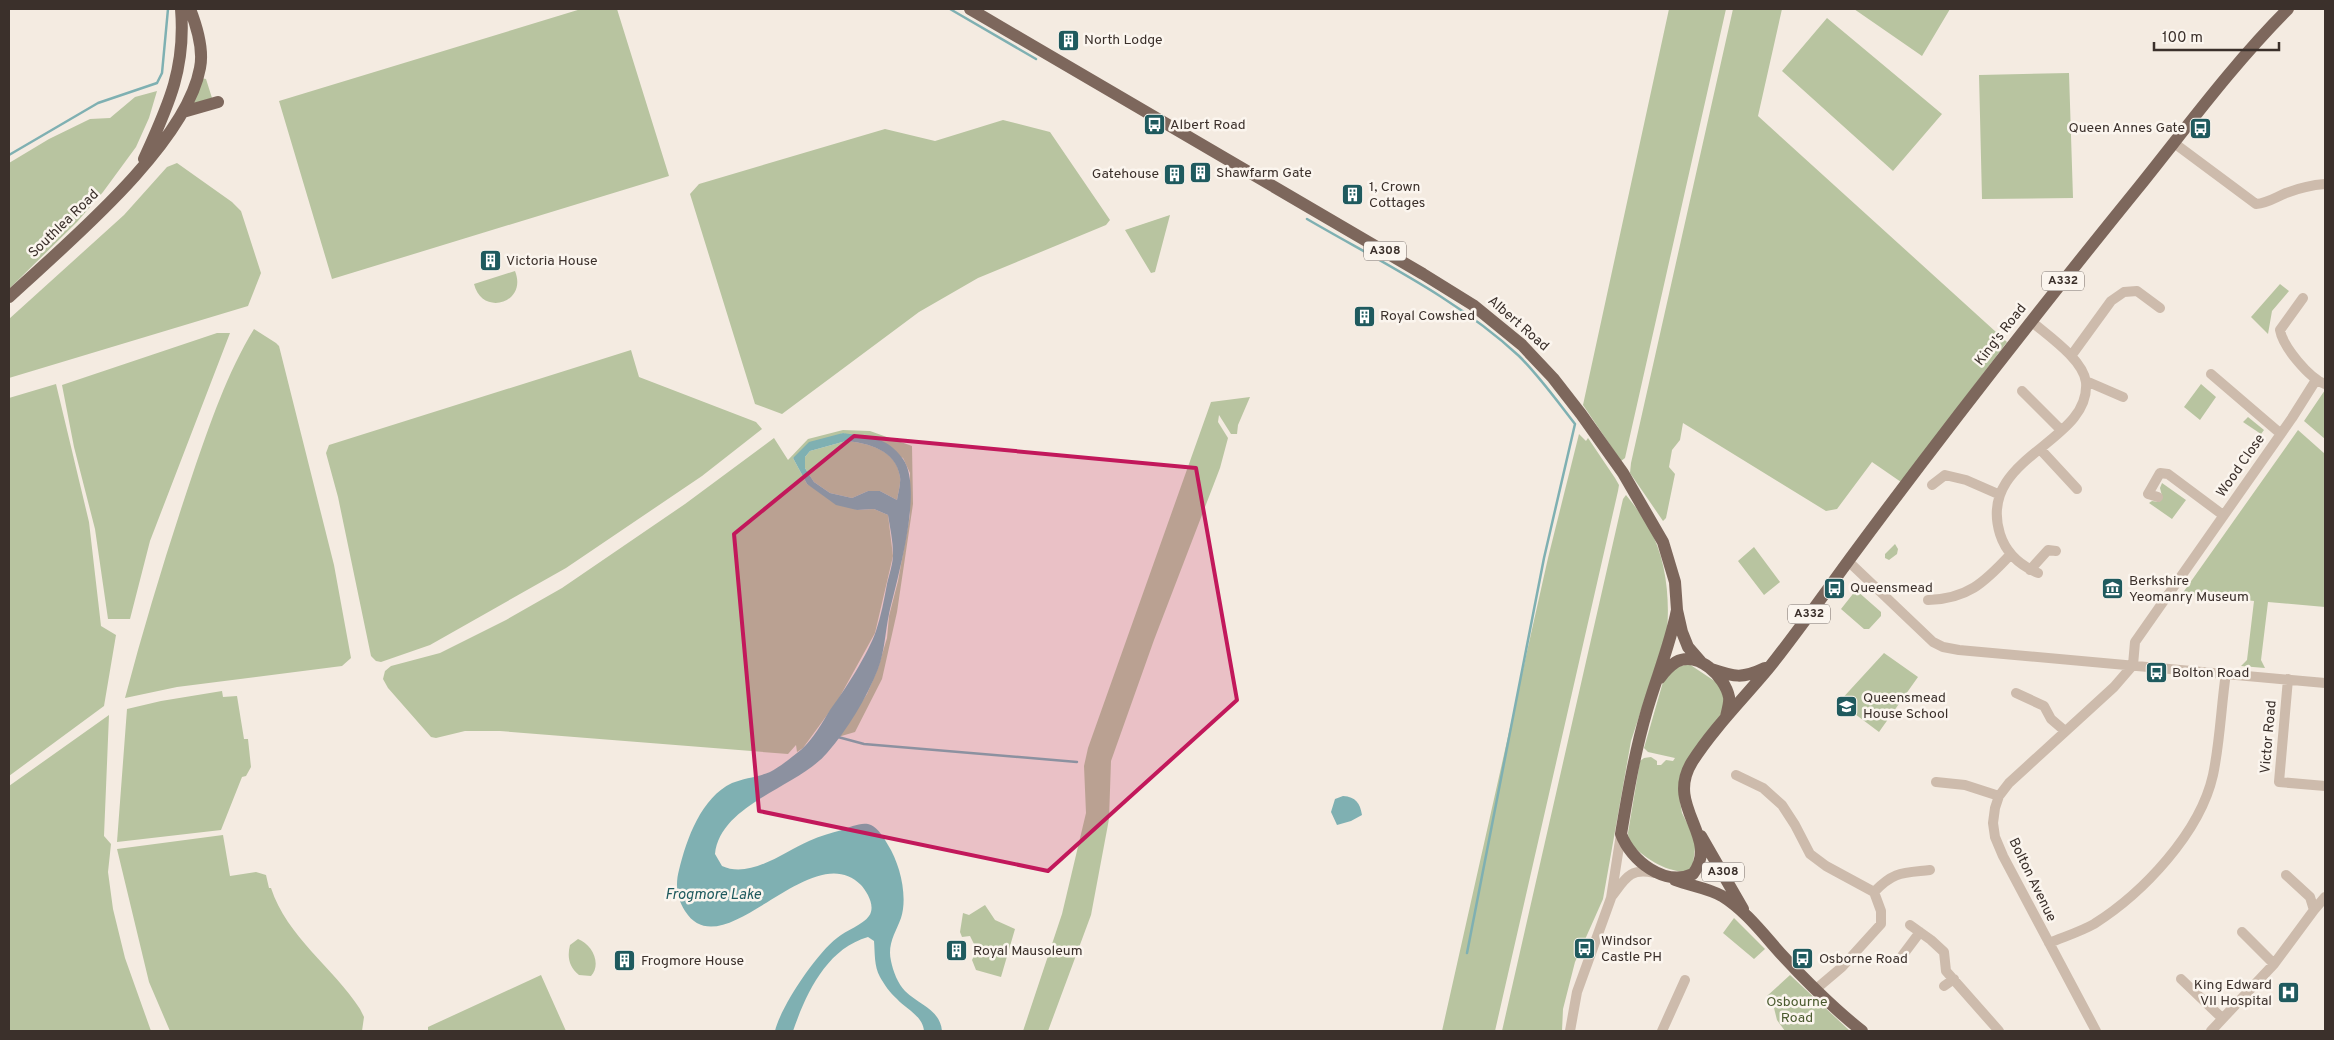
<svg xmlns="http://www.w3.org/2000/svg" width="2334" height="1040" font-family="Overpass,sans-serif">
  <style>
    .green { fill: #b8c4a0 }
    .water { fill: #7fb0b2; fill-rule: evenodd }
    .lines { fill: none; stroke-linecap: round; stroke-linejoin: round }
    .stream { stroke: #7fb0b2; stroke-width: 2.5 }
    .minor { stroke: #cdbbac; stroke-width: 10 }
    .major { stroke: #7d675c; stroke-width: 12 }
    .marked { fill: #c2185b; fill-opacity: 0.2; stroke: #c2185b; stroke-width: 4; stroke-linejoin: round }
    .labels { text-anchor: middle; dominant-baseline: central; stroke-width: 5; stroke-linejoin: round; paint-order: stroke }
    .shield { fill: #fbf5ee; stroke: #756b66; stroke-width: 1 }
    .shield-label { font-size: 12px; font-weight: bold; fill: #3b302b }
    .poi-label { font-size: 14px; fill: #3b302b; stroke: #fbf5ee; text-anchor: start }
    .street-label { font-size: 14px; fill: #3b302b; stroke: #fbf5ee }
    .park-label { font-size: 14px; fill: #4a5a2e; stroke: #fbf5ee }
    .water-label { font-size: 15px; font-style: italic; fill: #1f5a5e; stroke: #fbf5ee }
  </style>
  <rect width="100%" height="100%" fill="#f4ebe1"/>
  <!-- green -->
  <path class="green" d="M 581,9 L 617,9 L 669,176 L 332,279 L 279,101 Z
    M 1669,9 L 1726,9 L 1625,458 L 1621,461 L 1583,405 Z
    M 1733,9 L 1782,9 L 1758,116 L 2007,342 L 1901,482 L 1872,462 L 1837,509 L 1826,511 L 1683,423 L 1680,440 L 1672,450 L 1669,467 L 1675,474 L 1666,518 L 1663,521 L 1630,473 L 1631,463 Z
    M 1854,9 L 1950,9 L 1922,56 Z
    M 1827,18 L 1942,114 L 1893,171 L 1782,71 Z
    M 2069,73 L 2073,198 L 1982,199 L 1979,75 Z
    M 201,78 L 206,79 L 212,98 L 191,105 Z
    M 157,91 L 149,118 L 136,147 L 103,192 L 77,222 L 9,289 L 9,163 L 49,139 L 90,119 L 110,118 L 135,97 Z
    M 1003,120 L 1050,132 L 1110,220 L 1106,225 L 978,278 L 919,312 L 782,414 L 755,404 L 690,194 L 699,184 L 885,129 L 935,141 Z
    M 177,163 L 232,202 L 241,211 L 261,273 L 248,306 L 9,378 L 9,319 L 124,215 L 167,167 Z
    M 1170,215 L 1155,272 L 1151,273 L 1125,230 Z
    M 515,271 C 528,303 482,317 474,284 Z
    M 2280,284 L 2289,291 L 2272,311 L 2268,334 L 2251,317 Z
    M 254,329 L 276,343 L 279,346 L 334,565 L 351,658 L 342,666 L 177,687 L 125,698 C 145,622 168,547 193,473 C 210,424 227,373 254,329 Z
    M 217,333 L 230,333 L 150,541 L 130,619 L 108,619 L 95,529 L 74,447 L 62,385 Z
    M 631,350 L 639,377 L 756,422 L 762,429 L 702,476 L 566,568 L 430,645 L 381,662 L 376,661 L 371,656 L 338,497 L 326,453 L 329,445 Z
    M 56,384 L 89,522 L 101,626 L 116,635 L 104,706 L 9,776 L 9,398 Z
    M 2201,384 L 2216,397 L 2200,420 L 2184,407 Z
    M 2325,390 L 2325,439 L 2304,421 Z
    M 1250,397 L 1238,425 L 1237,434 L 1231,434 L 1219,415 L 1218,422 L 1228,438 L 1220,468 L 1154,640 L 1111,761 L 1109,819 L 1091,915 L 1048,1031 L 1023,1031 L 1062,914 L 1086,813 L 1084,766 L 1088,748 L 1211,402 Z
    M 2248,417 L 2264,430 L 2261,434 L 2243,422 Z
    M 843,430 L 870,431 L 912,446 L 913,504 L 897,612 L 882,679 L 855,732 L 838,737 L 867,694 L 878,668 L 887,638 L 889,616 L 898,581 L 910,515 L 910,473 L 903,458 L 843,433 L 793,458 L 807,484 L 857,510 L 874,509 L 888,515 L 893,556 L 875,633 L 838,700 L 803,748 L 797,752 L 796,745 L 788,754 L 500,731 L 465,731 L 436,738 L 431,737 L 388,688 L 383,679 L 385,671 L 391,666 L 440,653 L 506,620 L 562,588 L 685,504 L 774,438 L 788,460 L 808,439 Z
    M 2298,430 L 2325,454 L 2325,607 L 2268,602 L 2261,660 L 2265,668 L 2241,666 L 2247,660 L 2254,601 L 2182,594 Z
    M 1579,434 L 1586,441 L 1588,438 L 1615,478 L 1619,485 L 1618,491 L 1495,1031 L 1442,1031 L 1548,558 Z
    M 846,441 C 868,443 897,450 900,477 C 901,484 898,493 897,500 L 880,491 L 868,491 L 852,498 L 830,493 L 814,482 L 805,468 L 805,457 L 810,451 Z
    M 2162,483 L 2186,500 L 2172,519 L 2149,503 L 2152,501 L 2159,502 L 2162,496 L 2160,488 Z
    M 1626,495 C 1634,505 1642,515 1648,526 C 1666,557 1670,597 1667,631 L 1631,741 L 1603,899 L 1575,962 L 1563,1009 L 1562,1031 L 1502,1031 L 1623,499 Z
    M 1895,544 L 1898,549 L 1897,554 L 1889,560 L 1885,558 L 1885,554 Z
    M 1754,547 L 1780,582 L 1764,595 L 1738,561 Z
    M 1856,590 L 1881,612 L 1881,616 L 1869,629 L 1864,629 L 1841,609 Z
    M 1884,653 L 1918,677 L 1879,732 L 1839,702 Z
    M 1689,664 L 1722,686 L 1727,706 L 1679,796 L 1682,813 L 1696,841 L 1692,871 C 1669,875 1644,858 1629,842 L 1628,833 L 1640,761 L 1644,758 L 1651,757 L 1657,761 L 1657,765 L 1661,765 L 1666,760 L 1673,761 L 1675,758 L 1648,752 L 1644,748 L 1665,675 L 1670,669 Z
    M 222,691 L 223,697 L 237,696 L 244,739 L 248,739 L 251,767 L 246,776 L 242,777 L 221,830 L 117,842 L 127,709 L 161,701 Z
    M 109,715 L 104,836 L 111,844 L 108,872 L 113,909 L 125,958 L 151,1031 L 9,1031 L 9,786 Z
    M 223,835 L 230,876 L 256,872 L 266,875 L 269,888 L 271,888 C 287,937 333,967 360,1009 L 364,1017 L 362,1031 L 170,1031 L 149,982 L 117,849 Z
    M 985,905 L 995,920 L 1015,929 L 1001,977 L 976,970 L 972,960 L 974,956 L 979,954 L 970,936 L 962,937 L 960,932 L 963,913 L 969,915 Z
    M 1734,918 L 1765,949 L 1754,959 L 1723,933 Z
    M 578,939 C 592,944 602,964 591,976 L 579,975 C 569,967 567,957 570,945 Z
    M 541,975 L 566,1031 L 428,1031 L 428,1027 Z
    M 1790,975 L 1850,1031 L 1785,1031 L 1777,1020 L 1772,1000 L 1767,996 Z"/>
  <!-- water -->
  <path class="water" d="M 843,433 C 868,437 887,436 903,459 C 924,489 897,579 889,614 C 885,633 885,650 878,669 C 866,699 848,729 827,753 C 798,787 720,804 715,854 L 722,866 C 750,879 784,852 809,841 C 820,836 831,833 842,830 C 850,827 863,821 871,825 C 878,828 884,838 888,845 C 900,864 908,896 901,918 C 896,932 887,944 891,961 C 893,971 898,984 905,991 C 919,1005 940,1009 942,1031 L 924,1031 C 923,1016 906,1009 897,999 C 890,993 884,984 880,977 C 874,966 875,953 874,941 L 868,937 C 826,949 806,994 793,1031 L 775,1031 C 781,1006 816,954 837,938 C 846,930 863,925 869,916 C 876,906 867,892 861,885 C 811,834 723,971 685,911 C 677,898 675,885 679,870 C 687,838 701,798 732,783 C 744,778 758,777 770,772 C 780,767 793,756 802,749 C 813,739 822,723 830,710 C 845,690 868,654 876,631 C 881,616 884,600 887,584 C 889,575 893,564 893,554 C 893,541 890,528 888,515 L 874,509 L 857,510 L 836,505 L 807,484 L 793,458 L 809,442 ZM 846,441 C 868,443 896,450 900,477 C 901,484 898,493 897,500 L 880,491 L 868,491 L 852,498 L 830,493 L 814,482 L 805,468 L 805,457 L 810,451 Z
    M 1343,796 C 1356,797 1360,803 1362,815 L 1351,821 L 1337,825 L 1331,812 L 1335,799 Z"/>
  <g class="lines">
    <!-- stream -->
    <path class="stream" d="M 950,9 L 1036,59
      M 9,155 L 98,103 L 157,83 L 162,73 L 168,9
      M 1307,219 C 1379,261 1458,299 1519,356 C 1540,377 1557,401 1575,424 L 1544,558 L 1467,953
      M 838,737 L 864,744 L 1077,762"/>
    <!-- minor -->
    <path class="minor" d="M 2174,143 L 2256,204 C 2268,203 2276,197 2286,193 C 2299,188 2312,185 2325,184
      M 2303,298 L 2280,330 C 2283,347 2309,378 2325,384
      M 2031,321 C 2047,335 2083,359 2086,382 C 2091,444 1976,456 2000,534 C 2006,553 2019,565 2038,573
      M 2071,356 L 2111,301 L 2124,292 L 2137,291 L 2160,308
      M 2211,374 L 2281,434
      M 2086,381 L 2123,397
      M 2022,391 L 2061,430
      M 2040,449 L 2077,489
      M 1932,485 L 1945,475 L 1966,480 L 1998,494
      M 2158,497 L 2148,494 L 2160,473 L 2168,474 L 2223,515
      M 1848,561 L 1933,642 L 1943,647 L 1959,650 L 2325,683
      M 2030,570 L 2048,550 L 2056,551
      M 1928,600 C 1967,599 1984,583 2010,555
      M 2288,679 L 2279,782 L 2325,786
      M 2016,693 L 2044,706 L 2051,719 L 2065,731
      M 1736,775 L 1763,788 L 1782,805 L 1795,825 L 1810,854 L 1826,866 L 1874,892 L 1881,911 L 1881,924 L 1842,967 L 1816,989
      M 1936,782 L 1965,785 L 1999,796
      M 1874,892 C 1894,871 1903,873 1930,870
      M 1612,896 C 1625,879 1630,867 1654,873
      M 2314,910 L 2325,897
      M 1910,925 L 1931,940 L 1944,952 L 1946,971 L 1999,1031
      M 2242,932 L 2274,964
      M 2049,943 C 2063,937 2080,932 2094,924 C 2143,893 2200,833 2213,775 C 2220,742 2221,707 2226,673
      M 1902,956 L 1920,932
      M 2181,979 L 2222,1018
      M 1944,986 L 1954,979
      M 1570,1031 L 1577,992 L 1611,898 L 1621,834
      M 1662,1031 L 1685,980
      M 2096,1031 L 2003,856 L 1995,837 L 1993,823 L 1995,808 L 1999,796 L 2009,783 L 2114,687 L 2133,665 L 2135,642 L 2292,418 L 2316,380
      M 2211,1031 L 2274,964 L 2314,910 L 2310,897 L 2286,875"/>
    <!-- major -->
    <path class="major" d="M 970,9 L 1423,274 L 1473,305 L 1522,345 L 1553,378 L 1581,414 L 1623,473 L 1663,542 L 1675,582 L 1677,610 L 1682,632 L 1688,647 L 1701,662
      M 183,112 L 218,102
      M 144,159 C 168,106 186,69 181,9
      M 9,297 C 65,245 186,145 200,68 C 204,49 197,27 190,9
      M 1677,610 C 1670,645 1657,676 1647,710 C 1635,751 1628,792 1621,834 C 1631,861 1665,887 1693,874 C 1721,837 1664,807 1692,762 C 1713,729 1743,699 1768,669 C 1796,634 1822,597 1849,560 C 1942,434 2039,310 2138,188 C 2187,127 2233,64 2288,9
      M 1711,669 C 1735,677 1742,679 1765,668
      M 1660,678 C 1664,672 1670,666 1676,662 C 1698,650 1725,677 1729,697 C 1730,703 1727,711 1726,717
      M 1701,836 L 1743,909
      M 1675,880 C 1691,886 1708,888 1722,896 C 1746,911 1763,934 1782,955 C 1807,982 1833,1008 1862,1031"/>
  </g>
  <!-- marked area -->
  <path class="marked" d="M 854,436 L 1196,468 L 1237,700 L 1048,871 L 759,811 L 734,534 Z"/>
  <!-- icons -->
  <defs>
    <symbol id="building-square" viewBox="-11 -11 22 22"><rect x="-9" y="-9" width="18" height="18" rx="4" fill="#1f5a5e" stroke="#fbf5ee"/><path d="M-4-6H4V6H1V3H-1V6H-4ZM-2.5-4.3h1.7v1.8h-1.7ZM.8-4.3h1.7v1.8H.8ZM-2.5-1h1.7V.8h-1.7ZM.8-1h1.7V.8H.8Z" fill="#fff"/></symbol>
    <symbol id="bus-square" viewBox="-11 -11 22 22"><rect x="-9" y="-9" width="18" height="18" rx="4" fill="#1f5a5e" stroke="#fbf5ee"/><path d="M-5-6H5V4H4V6H2V4H-2V6H-4V4H-5ZM-3.5-4V0h7V-4ZM-3.5 1.2v1.5H-2V1.2ZM2 1.2v1.5H3.5V1.2Z" fill="#fff"/></symbol>
    <symbol id="museum-square" viewBox="-11 -11 22 22"><rect x="-9" y="-9" width="18" height="18" rx="4" fill="#1f5a5e" stroke="#fbf5ee"/><path d="M0-6L6-3V-2H-6V-3ZM-5-1h2V3h-2ZM-1-1h2V3h-2ZM3-1h2V3H3ZM-6 4H6V6H-6Z" fill="#fff"/></symbol>
    <symbol id="school-square" viewBox="-11 -11 22 22"><rect x="-9" y="-9" width="18" height="18" rx="4" fill="#1f5a5e" stroke="#fbf5ee"/><path d="M0-5L7-2L0 1L-7-2ZM-4 1L0 2.5L4 1V4Q0 6-4 4Z" fill="#fff"/></symbol>
    <symbol id="hospital-square" viewBox="-11 -11 22 22"><rect x="-9" y="-9" width="18" height="18" rx="4" fill="#1f5a5e" stroke="#fbf5ee"/><path d="M-5-5h3v3.5h4V-5h3V5h-3V1.5h-4V5h-3Z" fill="#fff"/></symbol>
  </defs>
  <g fill-rule="evenodd">
    <use href="#building-square" x="1056" y="28" width="25" height="25"/>
    <use href="#bus-square" x="1142" y="112" width="25" height="25"/>
    <use href="#bus-square" x="2188" y="116" width="25" height="25"/>
    <use href="#building-square" x="1188" y="160" width="25" height="25"/>
    <use href="#building-square" x="1162" y="162" width="25" height="25"/>
    <use href="#building-square" x="1340" y="182" width="25" height="25"/>
    <use href="#building-square" x="478" y="248" width="25" height="25"/>
    <use href="#building-square" x="1352" y="304" width="25" height="25"/>
    <use href="#bus-square" x="1822" y="576" width="25" height="25"/>
    <use href="#museum-square" x="2100" y="576" width="25" height="25"/>
    <use href="#bus-square" x="2144" y="660" width="25" height="25"/>
    <use href="#school-square" x="1834" y="694" width="25" height="25"/>
    <use href="#bus-square" x="1572" y="936" width="25" height="25"/>
    <use href="#building-square" x="944" y="938" width="25" height="25"/>
    <use href="#bus-square" x="1790" y="946" width="25" height="25"/>
    <use href="#building-square" x="612" y="948" width="25" height="25"/>
    <use href="#hospital-square" x="2276" y="980" width="25" height="25"/>
  </g>
  <g class="labels">
    <!-- shield labels -->
    <g class="shield">
      <rect x="1364" y="241.5" width="42" height="19" rx="4"/>
      <rect x="2042" y="271.5" width="42" height="19" rx="4"/>
      <rect x="1788" y="604.5" width="42" height="19" rx="4"/>
      <rect x="1702" y="862.5" width="42" height="19" rx="4"/>
    </g>
    <g class="shield-label">
      <text x="1385" y="251">A308</text>
      <text x="2063" y="281">A332</text>
      <text x="1809" y="614">A332</text>
      <text x="1723" y="872">A308</text>
    </g>
    <!-- poi labels -->
    <g class="poi-label">
      <text x="1084" y="40">North Lodge</text>
      <text x="1170" y="125">Albert Road</text>
      <text x="2185" y="128" text-anchor="end">Queen Annes Gate</text>
      <text x="1216" y="173">Shawfarm Gate</text>
      <text x="1159" y="174" text-anchor="end">Gatehouse</text>
      <text x="1369" y="187">1, Crown<tspan x="1369" dy="16">Cottages</tspan></text>
      <text x="506" y="261">Victoria House</text>
      <text x="1380" y="316">Royal Cowshed</text>
      <text x="2129" y="581">Berkshire<tspan x="2129" dy="16">Yeomanry Museum</tspan></text>
      <text x="1850" y="588">Queensmead</text>
      <text x="2172" y="673">Bolton Road</text>
      <text x="1863" y="698">Queensmead<tspan x="1863" dy="16">House School</tspan></text>
      <text x="1601" y="941">Windsor<tspan x="1601" dy="16">Castle PH</tspan></text>
      <text x="973" y="951">Royal Mausoleum</text>
      <text x="1819" y="959">Osborne Road</text>
      <text x="641" y="961">Frogmore House</text>
      <text x="2272" y="985" text-anchor="end">King Edward<tspan x="2272" dy="16">VII Hospital</tspan></text>
    </g>
    <!-- street labels -->
    <g class="street-label">
      <text transform="translate(64 224) rotate(-44)">Southlea Road</text>
      <text transform="translate(1518 324) rotate(41)">Albert Road</text>
      <text transform="translate(2001 335) rotate(-52)">King's Road</text>
      <text transform="translate(2241 466) rotate(-55)">Wood Close</text>
      <text transform="translate(2269 737) rotate(-85)">Victor Road</text>
      <text transform="translate(2032 880) rotate(64)">Bolton Avenue</text>
    </g>
    <!-- park labels -->
    <g class="park-label">
      <text x="1797" y="1002">Osbourne<tspan x="1797" dy="16">Road</tspan></text>
    </g>
    <!-- water labels -->
    <g class="water-label">
      <text x="713" y="895">Frogmore Lake</text>
    </g>
  </g>
  <!-- border -->
  <rect width="2334" height="1040" fill="none" stroke="#3b302b" stroke-width="20"/>
  <!-- scale -->
  <path d="M2154 42v8h125v-8" fill="none" stroke="#3b302b" stroke-width="2.5"/>
  <text x="2162" y="42" font-size="15" fill="#3b302b" stroke="#fbf5ee" stroke-width="4" paint-order="stroke">100 m</text>
</svg>
